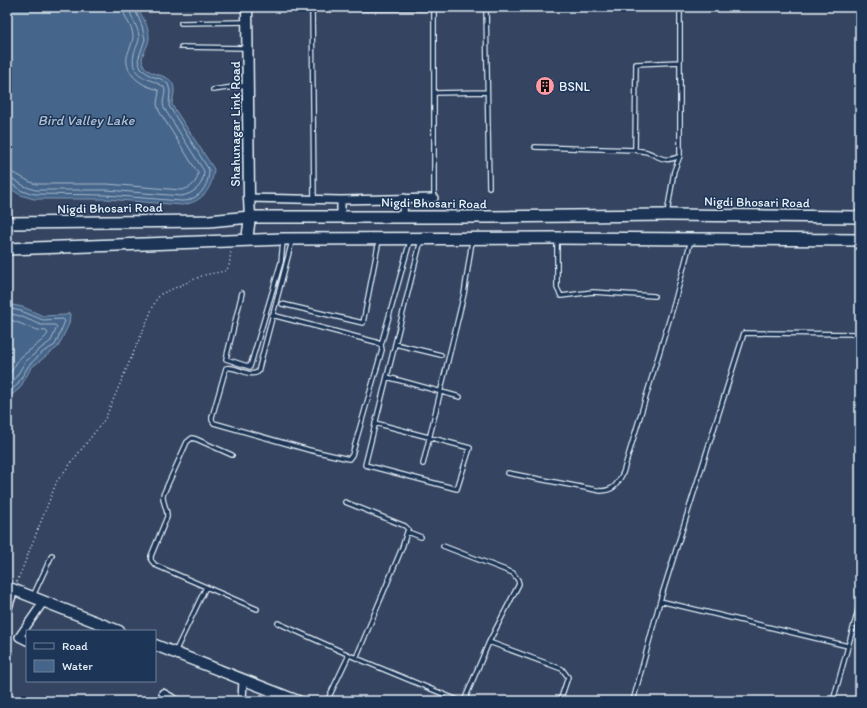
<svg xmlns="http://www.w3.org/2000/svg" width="867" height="708" font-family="Itim,sans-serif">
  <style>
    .water { fill: #45658a; stroke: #869db6 }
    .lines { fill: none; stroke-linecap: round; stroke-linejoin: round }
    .shore { stroke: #a7b9cc; stroke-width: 1 }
    .lane-casing { stroke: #e8f1f8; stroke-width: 6 }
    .street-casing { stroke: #e8f1f8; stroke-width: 10 }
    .secondary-casing { stroke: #e8f1f8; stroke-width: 13 }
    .primary-casing { stroke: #e8f1f8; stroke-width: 14 }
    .path { stroke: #e8f1f8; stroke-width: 1.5; stroke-dasharray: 1 3; stroke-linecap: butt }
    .lane { stroke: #1d3557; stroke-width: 3.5 }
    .street { stroke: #1d3557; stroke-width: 7 }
    .secondary { stroke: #1d3557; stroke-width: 10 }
    .primary { stroke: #1d3557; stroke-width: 11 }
    .labels { text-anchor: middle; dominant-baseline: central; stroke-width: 3; stroke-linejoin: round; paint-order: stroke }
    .poi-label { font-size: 13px; fill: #e8f1f8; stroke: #1d3557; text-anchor: start }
    .street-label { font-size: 13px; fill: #e8f1f8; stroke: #1d3557 }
    .water-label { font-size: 14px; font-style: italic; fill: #afc0d2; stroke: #1d3557 }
  </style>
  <rect width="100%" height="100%" fill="#344461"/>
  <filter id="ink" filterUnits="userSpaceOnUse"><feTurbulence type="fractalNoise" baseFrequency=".025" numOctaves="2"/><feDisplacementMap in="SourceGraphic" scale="8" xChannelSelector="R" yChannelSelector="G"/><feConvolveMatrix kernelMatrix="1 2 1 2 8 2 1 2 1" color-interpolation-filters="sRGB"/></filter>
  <g filter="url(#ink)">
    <!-- water -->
    <path class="water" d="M 7,7 L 137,7 C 142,16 150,28 149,39 C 148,49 138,56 144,66 C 151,78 176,72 174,92 C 174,96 172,100 172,105 L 214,169 C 212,190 202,202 182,205 L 106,199 L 34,199 L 20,195 L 7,186 Z
      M 7,304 L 23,307 L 43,316 L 66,315 L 69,313 L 70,314 L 69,324 L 58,347 L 46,356 L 31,368 L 20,388 L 7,399 Z"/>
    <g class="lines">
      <!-- shore -->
      <path class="shore" d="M 7,172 C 17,172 25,181 36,184 L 107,184 L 181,190 C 190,189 198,182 198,173 L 159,111 L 157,104 L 159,91 C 155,88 151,88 147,86 C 136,81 125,71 127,57 C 128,51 133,43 133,36 C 133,26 123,18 123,7
        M 7,178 L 13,179 L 24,186 L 35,190 L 107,190 L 181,196 C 194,194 204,185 204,171 L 164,108 L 163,103 L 165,91 L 164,87 C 150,77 129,79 134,54 C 135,48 140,42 139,36 C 138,26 130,17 129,7
        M 7,183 L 10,183 L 22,191 L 35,194 L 106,195 L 181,201 C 184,201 189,201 191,199 C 203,195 209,182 209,170 L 169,106 L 170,91 L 168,84 L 161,79 L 151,76 L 141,69 L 138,60 L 145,39 L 142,26 L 134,7
        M 7,308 L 21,311 L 43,320 L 63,319 L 65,321 L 55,345 L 43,352 L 29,365 L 17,385 L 7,394
        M 7,313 L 20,316 L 41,325 L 55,325 L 57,327 L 51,341 L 40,349 L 25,362 L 13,382 L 7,387
        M 7,319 C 20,322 33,331 46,331 L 48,333 C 45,340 28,351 21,357 C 15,363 12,372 7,379"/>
      <defs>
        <path id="lane" d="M 312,7 L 314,199
          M 434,7 L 434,198
          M 486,7 L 489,187
          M 312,9 L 486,8
          M 181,23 L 246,22
          M 181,47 L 246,48
          M 213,90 L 247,85
          M 434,93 L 487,92
          M 535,147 L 635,150 C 639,151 644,151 647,152 C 662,158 664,163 680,156
          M 635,150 L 636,64 L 680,62
          M 667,214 L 674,171 L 680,156 L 680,7
          M 557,239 L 557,288 L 561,296 L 593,292 L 654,296
          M 242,293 L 226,359 L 250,367 L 281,262 L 283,241
          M 282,304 L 363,323 L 379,240
          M 272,315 L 376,342 L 381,345 L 382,350 L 352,455 L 349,459 L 309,450 L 214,423 L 212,420 L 212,417 L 226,368 C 236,365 248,378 258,372 L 292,241
          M 395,344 L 441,355
          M 381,345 L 410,241
          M 387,377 L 460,397
          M 375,423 L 470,448 L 457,489 L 365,465 C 384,390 402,315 421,240
          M 232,455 L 196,439 L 192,438 L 187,442 L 163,495 C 162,503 168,509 167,517 L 151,556 L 151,560 L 155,565 L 257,609
          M 423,464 L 464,294 L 472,241
          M 508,473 L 601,491 C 615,490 617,484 623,473 L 674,304 L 691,240
          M 345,502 L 405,526 L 408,529 L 402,548 L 356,658
          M 408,532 L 421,537
          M 443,546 L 513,573 L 518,580 L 519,584 L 489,642 L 464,701
          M 33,596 L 52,555
          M 660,601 L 848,646
          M 278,623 L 356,658 L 460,701
          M 489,642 L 562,669 L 568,677 L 560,701
          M 175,652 L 206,587
          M 327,701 L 349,655
          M 633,701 L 660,601 L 744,333 L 860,334
          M 833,701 L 860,603"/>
        <path id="street" d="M 249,198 L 341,200 L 434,198
          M 341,200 L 341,216
          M 403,216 L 404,198
          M 7,611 L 14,590
          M 27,641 L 19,637 L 44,601
          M 163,693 L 177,701
          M 242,701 L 243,680"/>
        <path id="secondary" d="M 247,240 L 250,217 L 249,198 L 247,7
          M 7,587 L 119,631
          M 155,645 L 298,701"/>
        <path id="primary" d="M 7,223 L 209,221 L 250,217 L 488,217 L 667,215 L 860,217
          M 7,249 L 283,239 L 554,238 L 860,240"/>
      </defs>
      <!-- lane casing -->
      <use href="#lane" class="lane-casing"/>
      <!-- street casing -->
      <use href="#street" class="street-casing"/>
      <!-- secondary casing -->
      <use href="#secondary" class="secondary-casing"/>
      <!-- primary casing -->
      <use href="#primary" class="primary-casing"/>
      <!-- path -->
      <path class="path" d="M 17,582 L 57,481 L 105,419 L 156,300 L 161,294 L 204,275 L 225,271 L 229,267 L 231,250"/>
      <!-- lane -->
      <use href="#lane" class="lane"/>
      <!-- street -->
      <use href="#street" class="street"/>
      <!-- secondary -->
      <use href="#secondary" class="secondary"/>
      <!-- primary -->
      <use href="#primary" class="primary"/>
    </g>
  </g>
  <!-- icons -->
  <defs>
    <symbol id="building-disc" viewBox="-11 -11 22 22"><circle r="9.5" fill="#ff9aa2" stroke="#1d3557"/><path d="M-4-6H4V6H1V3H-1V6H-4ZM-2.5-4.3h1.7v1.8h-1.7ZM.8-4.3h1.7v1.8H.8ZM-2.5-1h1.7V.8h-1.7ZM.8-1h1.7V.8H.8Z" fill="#111"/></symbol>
  </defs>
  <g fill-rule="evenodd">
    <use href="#building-disc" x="534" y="75" width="22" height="22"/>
  </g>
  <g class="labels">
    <!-- poi labels -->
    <g class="poi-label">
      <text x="559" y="86">BSNL</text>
    </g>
    <!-- street labels -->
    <g class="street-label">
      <text transform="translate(235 124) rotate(-90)">Shahunagar Link Road</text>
      <text transform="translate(757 202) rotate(1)">Nigdi Bhosari Road</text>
      <text transform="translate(434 203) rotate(1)">Nigdi Bhosari Road</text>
      <text transform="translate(110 208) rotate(-1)">Nigdi Bhosari Road</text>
    </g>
    <!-- water labels -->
    <g class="water-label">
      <text x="86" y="120">Bird Valley Lake</text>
    </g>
  </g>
  <!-- margin -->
  <rect width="867" height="708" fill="none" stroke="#1d3557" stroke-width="24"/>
  <rect x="12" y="12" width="843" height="684" fill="none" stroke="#e8f1f8" stroke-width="1.5" filter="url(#ink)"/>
  <!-- legend -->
  <rect x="26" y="630" width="130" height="52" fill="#1d3557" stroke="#6e8097"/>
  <rect x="34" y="643" width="20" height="6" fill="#1d3557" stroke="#6e8097"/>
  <text x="62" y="650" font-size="12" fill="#e8f1f8">Road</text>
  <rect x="34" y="660" width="20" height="12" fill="#45658a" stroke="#6e8097"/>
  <text x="62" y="670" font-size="12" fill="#e8f1f8">Water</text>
</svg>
